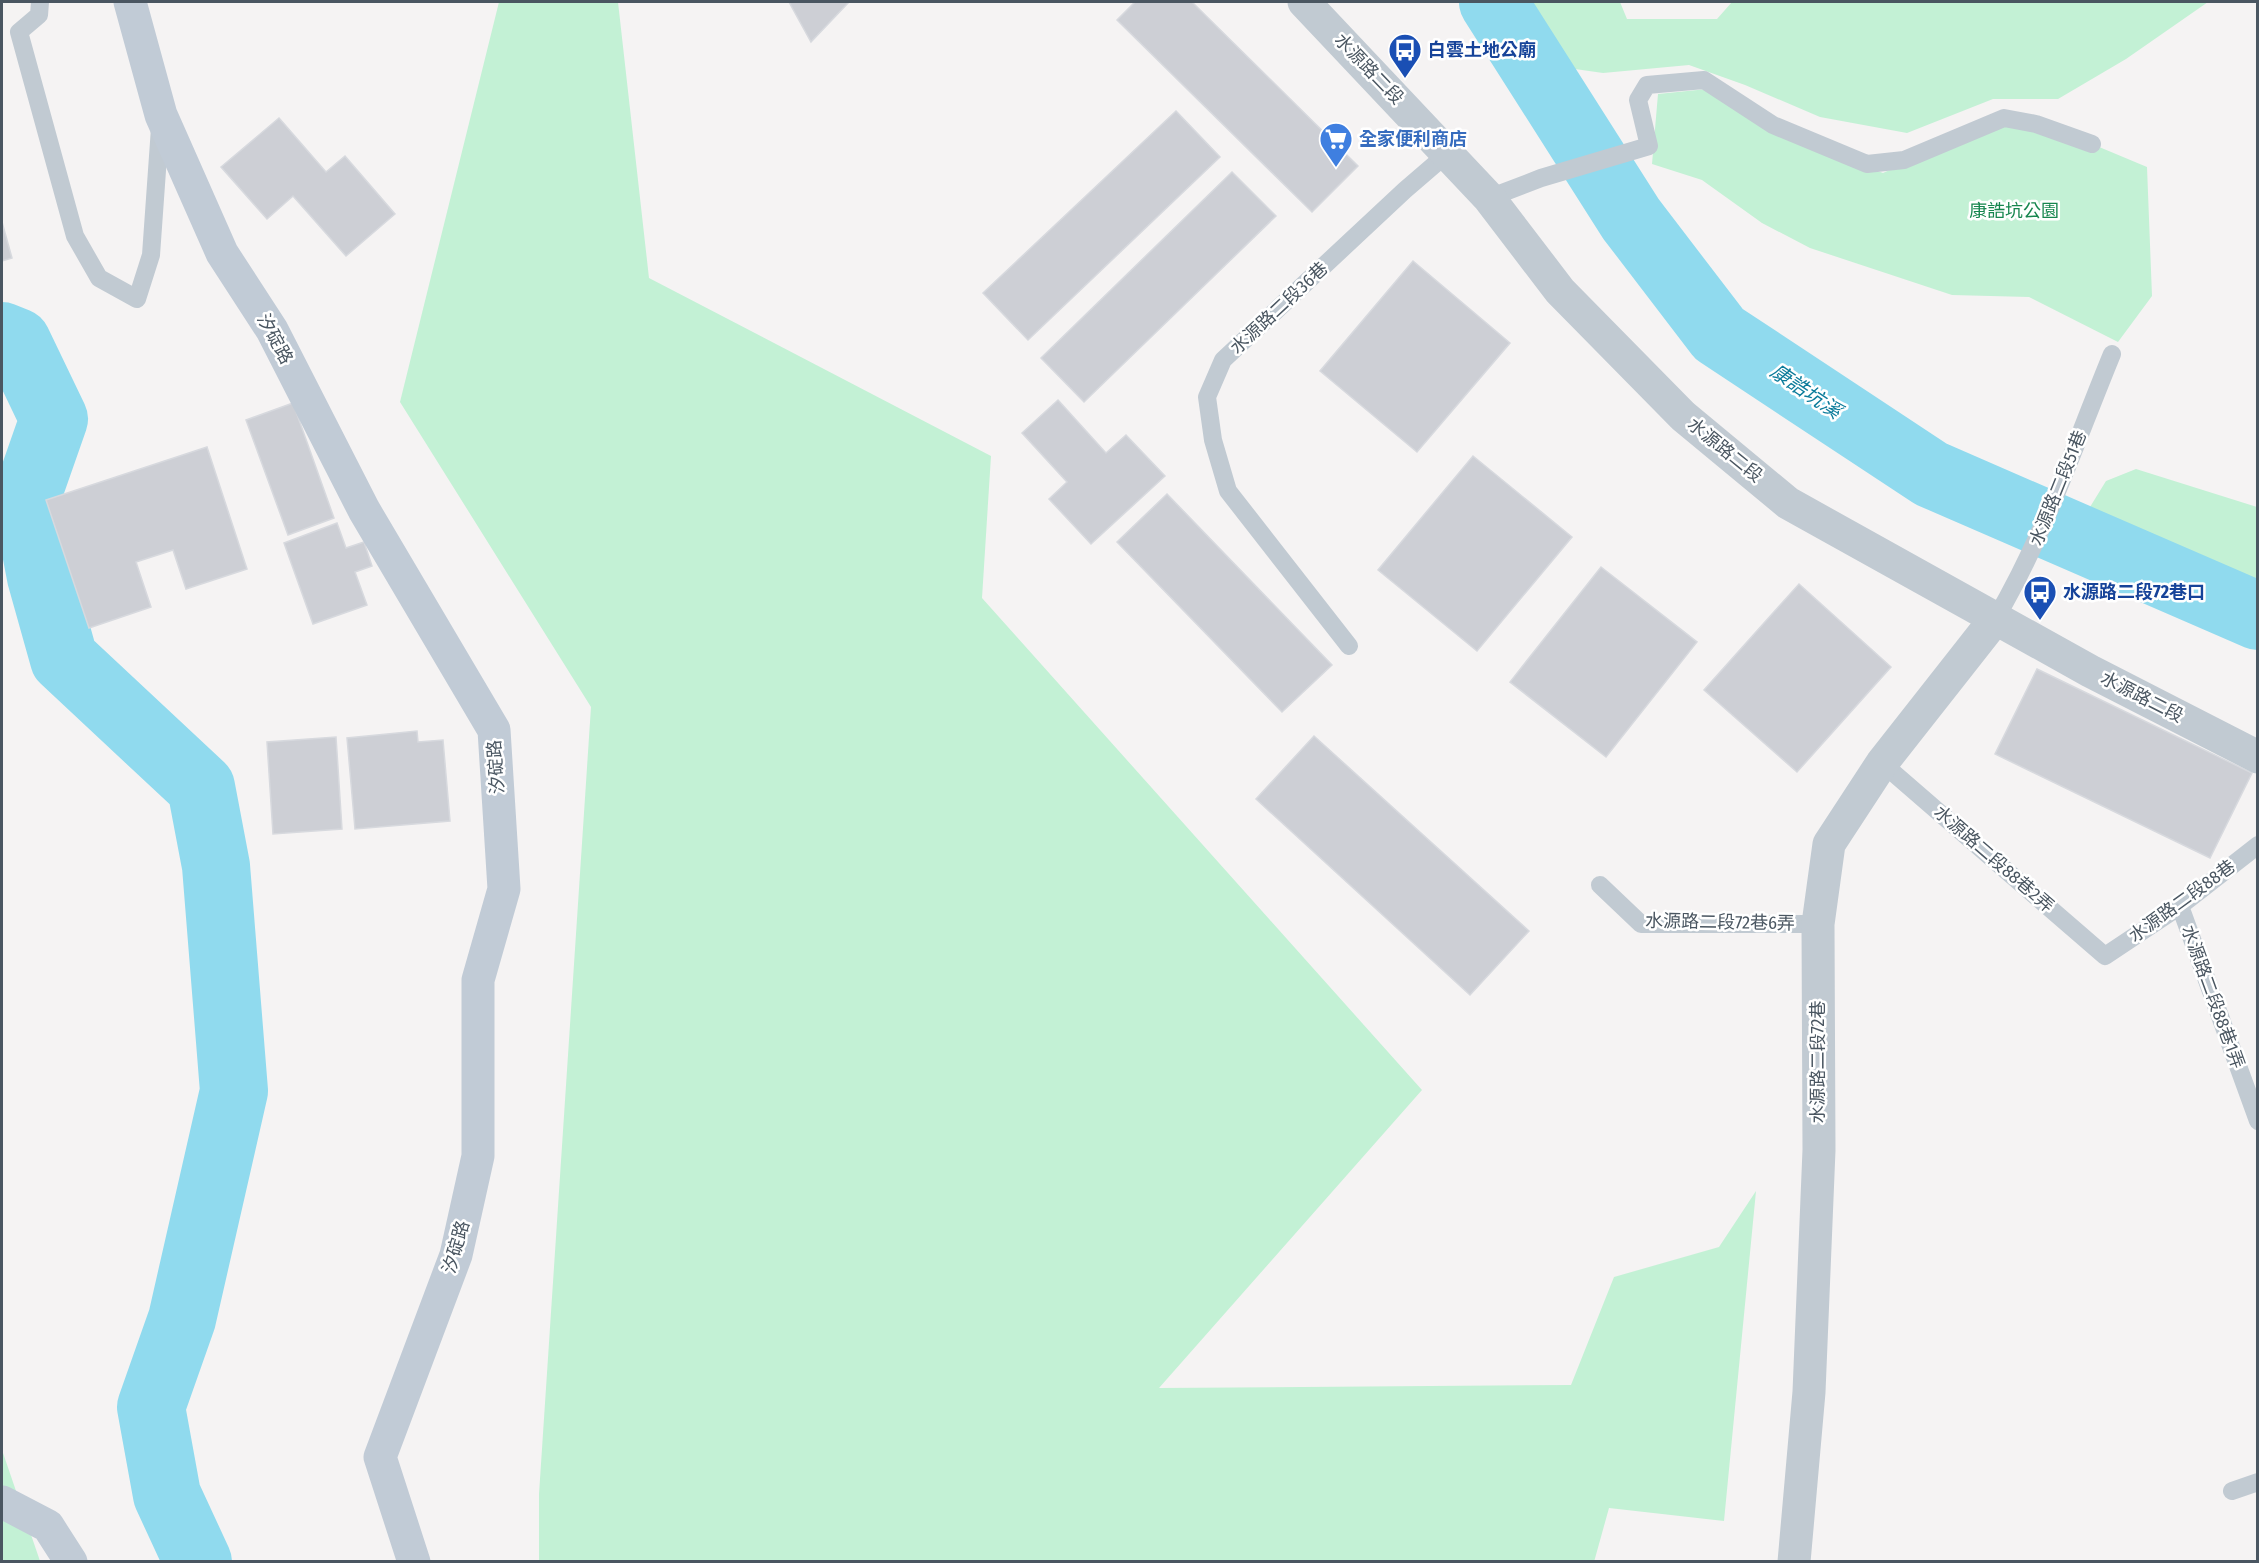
<svg xmlns="http://www.w3.org/2000/svg" width="2259" height="1563" font-family="'Fira Sans Condensed','Noto Sans TC',sans-serif">
  <style>
    .green { fill: #c3f1d5 }
    .lines { fill: none; stroke-linecap: round; stroke-linejoin: round }
    .river { stroke: #90daee; stroke-width: 68 }
    .building { fill: #cdcfd5; stroke: #d7d9de; stroke-width: 1.5 }
    .lane { stroke: #c1cad2; stroke-width: 18 }
    .street { stroke: #c1cad2; stroke-width: 33 }
    .secondary { stroke: #c1cbd6; stroke-width: 33 }
    .labels { text-anchor: middle; dominant-baseline: central; stroke-width: 5; stroke-linejoin: round; paint-order: stroke }
    .transit-label { font-size: 18px; font-weight: bold; fill: #164399; stroke: #fff; text-anchor: start }
    .street-label { font-size: 18px; fill: #4a5661; stroke: #fff }
    .shop-label { font-size: 18px; font-weight: bold; fill: #366cbe; stroke: #fff; text-anchor: start }
    .park-label { font-size: 18px; fill: #17864f; stroke: #fff }
    .water-label { font-size: 20px; font-style: italic; fill: #0c7c9b; stroke: #fff }
  </style>
  <rect width="100%" height="100%" fill="#f5f3f3"/>
  <!-- green -->
  <path class="green" d="M 499,2 L 618,2 L 649,278 L 991,456 L 982,598 L 1422,1090 L 1159,1388 L 1571,1385 L 1614,1277 L 1719,1247 L 1756,1191 L 1724,1521 L 1609,1508 L 1594,1562 L 539,1561 L 539,1494 L 591,707 L 400,402 Z
    M 1527,2 L 1620,2 L 1627,19 L 1717,19 L 1732,2 L 2208,2 L 2126,59 L 2058,99 L 1993,99 L 1907,133 L 1820,117 L 1745,85 L 1689,65 L 1603,73 L 1575,69 Z
    M 1707,89 L 1782,137 L 1883,173 L 2004,118 L 2092,144 L 2147,167 L 2152,296 L 2118,342 L 2029,297 L 1952,295 L 1810,248 L 1762,223 L 1702,180 L 1652,164 L 1658,94 Z
    M 2136,469 L 2257,507 L 2257,595 L 2124,533 L 2090,507 L 2106,481 Z
    M 2,1450 L 40,1561 L 2,1561 Z"/>
  <g class="lines">
    <!-- river -->
    <path class="river" d="M 1493,2 L 1631,219 L 1719,334 L 1931,474 L 2258,616
      M 2,336 L 17,342 L 54,419 L 26,499 L 41,577 L 64,659 L 201,787 L 216,866 L 234,1091 L 182,1319 L 151,1407 L 167,1495 L 198,1562"/>
  </g>
  <!-- building -->
  <path class="building" d="M 789,2 L 849,2 L 811,42 Z
    M 1135,2 L 1192,2 L 1358,166 L 1312,212 L 1117,20 Z
    M 1176,111 L 1220,157 L 1028,340 L 983,293 Z
    M 279,118 L 326,172 L 345,156 L 395,214 L 346,256 L 293,196 L 267,219 L 221,167 Z
    M 1232,172 L 1276,216 L 1084,402 L 1041,358 Z
    M 2,222 L 12,258 L 2,261 Z
    M 1413,261 L 1510,343 L 1417,452 L 1320,371 Z
    M 1058,400 L 1106,453 L 1126,435 L 1165,476 L 1091,544 L 1049,499 L 1067,482 L 1022,433 Z
    M 293,403 L 334,518 L 288,535 L 246,420 Z
    M 207,447 L 247,569 L 186,589 L 173,550 L 136,562 L 151,607 L 89,628 L 46,500 Z
    M 1473,456 L 1572,537 L 1477,651 L 1378,570 Z
    M 1167,494 L 1332,665 L 1282,712 L 1117,542 Z
    M 337,523 L 346,548 L 364,542 L 372,566 L 355,572 L 367,605 L 313,624 L 284,543 Z
    M 1601,567 L 1697,642 L 1606,757 L 1510,682 Z
    M 1799,584 L 1891,667 L 1797,772 L 1704,690 Z
    M 2037,669 L 2252,773 L 2210,858 L 1995,754 Z
    M 417,731 L 418,742 L 443,740 L 450,821 L 355,829 L 347,738 Z
    M 1314,736 L 1529,931 L 1470,995 L 1256,799 Z
    M 336,737 L 342,829 L 273,834 L 267,742 Z"/>
  <g class="lines">
    <!-- lane -->
    <path class="lane" d="M 40,2 L 39,15 L 19,32 L 75,236 L 99,278 L 137,299 L 151,255 L 160,128
      M 1489,198 L 1541,178 L 1649,146 L 1638,100 L 1647,85 L 1704,80 L 1773,125 L 1867,164 L 1904,160 L 2004,118 L 2036,124 L 2092,144
      M 1996,618 C 2045,534 2075,444 2112,354
      M 1349,646 L 1228,491 L 1213,440 L 1207,397 L 1223,360 L 1405,190 L 1448,153
      M 1882,763 L 2105,956 L 2180,906 L 2258,845
      M 1600,885 L 1641,924 L 1818,924
      M 2180,906 L 2258,1121
      M 2232,1491 L 2258,1482"/>
    <!-- street -->
    <path class="street" d="M 1304,2 L 1489,198 L 1560,291 L 1683,416 L 1788,503 L 2090,671 L 2258,757
      M 1794,1562 L 1809,1392 L 1819,1150 L 1818,924 L 1829,844 L 1882,763 L 1996,618"/>
    <!-- secondary -->
    <path class="secondary" d="M 130,2 L 161,115 L 222,253 L 272,330 L 364,510 L 494,730 L 504,889 L 478,980 L 478,1156 L 456,1255 L 380,1457 L 414,1562
      M 2,1502 L 48,1526 L 71,1562"/>
  </g>
  <!-- icons -->
  <defs>
    <symbol id="bus-pin" viewBox="-11 -11 22 30"><path d="M0 17L-7.5 6A9.5 9.5 0 1 1 7.5 6Z" fill="#1a4fb4" stroke="#fff"/><path d="M-5-6H5V4H4V6H2V4H-2V6H-4V4H-5ZM-3.5-4V0h7V-4ZM-3.5 1.2v1.5H-2V1.2ZM2 1.2v1.5H3.5V1.2Z" fill="#fff"/></symbol>
    <symbol id="supermarket-pin" viewBox="-11 -11 22 30"><path d="M0 17L-7.5 6A9.5 9.5 0 1 1 7.5 6Z" fill="#3f7fe0" stroke="#fff"/><path d="M-6-5.5h2.5l.6 2H6L4.5 2H-2.5L-4.4-4H-6ZM-1.5 3.2a1.3 1.3 0 1 0 .1 0ZM3 3.2a1.3 1.3 0 1 0 .1 0Z" fill="#fff"/></symbol>
  </defs>
  <g fill-rule="evenodd">
    <use href="#bus-pin" x="1386" y="31" width="38" height="52"/>
    <use href="#supermarket-pin" x="1317" y="120" width="38" height="52"/>
    <use href="#bus-pin" x="2021" y="573" width="38" height="52"/>
  </g>
  <g class="labels">
    <!-- transit labels -->
    <g class="transit-label">
      <text x="1428" y="50">白雲土地公廟</text>
      <text x="2063" y="592">水源路二段72巷口</text>
    </g>
    <!-- street labels -->
    <g class="street-label">
      <text transform="translate(1369 69) rotate(46)">水源路二段</text>
      <text transform="translate(1279 308) rotate(-43)">水源路二段36巷</text>
      <text transform="translate(275 339) rotate(61)">汐碇路</text>
      <text transform="translate(1725 450) rotate(39)">水源路二段</text>
      <text transform="translate(2058 488) rotate(-68)">水源路二段51巷</text>
      <text transform="translate(2142 697) rotate(27)">水源路二段</text>
      <text transform="translate(496 767) rotate(-94)">汐碇路</text>
      <text transform="translate(1994 859) rotate(41)">水源路二段88巷2弄</text>
      <text transform="translate(2182 901) rotate(-36)">水源路二段88巷</text>
      <text transform="translate(1720 922) rotate(1)">水源路二段72巷6弄</text>
      <text transform="translate(2213 997) rotate(70)">水源路二段88巷1弄</text>
      <text transform="translate(1818 1062) rotate(-90)">水源路二段72巷</text>
      <text transform="translate(456 1247) rotate(-74)">汐碇路</text>
    </g>
    <!-- shop labels -->
    <g class="shop-label">
      <text x="1359" y="139">全家便利商店</text>
    </g>
    <!-- park labels -->
    <g class="park-label">
      <text x="2014" y="211">康誥坑公園</text>
    </g>
    <!-- water labels -->
    <g class="water-label">
      <text transform="translate(1806 391) rotate(34)">康誥坑溪</text>
    </g>
  </g>
  <!-- border -->
  <rect width="2259" height="1563" fill="none" stroke="#4a5661" stroke-width="6"/>
</svg>
